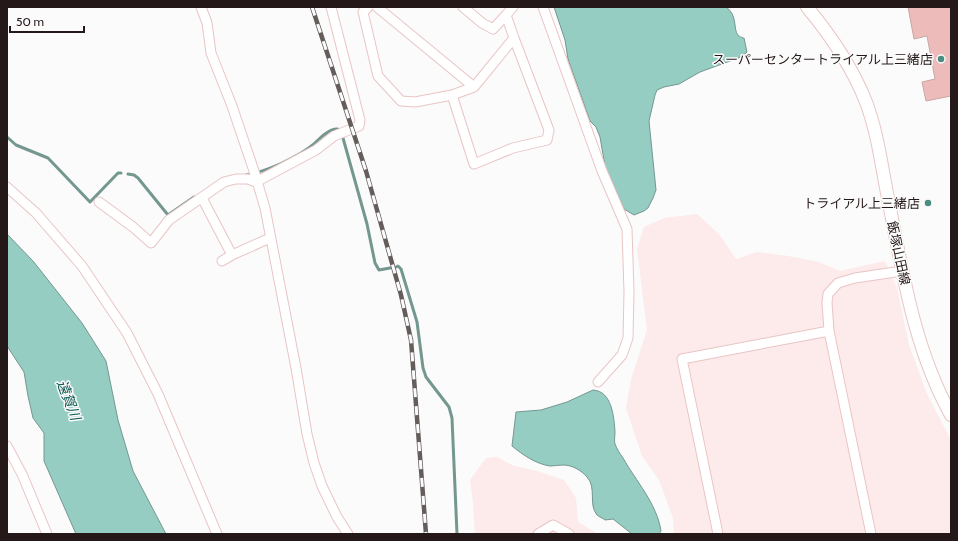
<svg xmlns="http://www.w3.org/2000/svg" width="958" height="541" font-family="Cabin,'Noto Sans JP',sans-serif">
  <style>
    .built { fill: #fdeaea }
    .water { fill: #96cdc3; stroke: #749790 }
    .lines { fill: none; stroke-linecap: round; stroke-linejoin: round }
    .stream { stroke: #749790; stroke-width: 3 }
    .building { fill: #ebb; stroke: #c9a7a6 }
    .street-casing { stroke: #e8c5c4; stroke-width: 11 }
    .secondary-casing { stroke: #e8c5c4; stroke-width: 14 }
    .street { stroke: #fff; stroke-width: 9 }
    .secondary { stroke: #fff; stroke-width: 12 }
    .rail-casing { stroke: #655c5c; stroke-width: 4.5 }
    .rail { stroke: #fbfbfb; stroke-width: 3; stroke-dasharray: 9; stroke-linecap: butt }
    .poi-dot { fill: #498d83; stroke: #fbfbfb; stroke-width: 1.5 }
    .labels { text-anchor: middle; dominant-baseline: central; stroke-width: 3; stroke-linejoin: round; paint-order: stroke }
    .poi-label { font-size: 13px; fill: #251818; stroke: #fbfbfb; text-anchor: end }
    .street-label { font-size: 13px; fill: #251818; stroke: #fbfbfb }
    .water-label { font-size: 14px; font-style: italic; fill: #07564d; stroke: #fbfbfb }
  </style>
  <rect width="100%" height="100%" fill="#fbfbfb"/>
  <!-- built -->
  <path class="built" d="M 697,214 L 719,234 L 736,259 L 757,252 L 788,256 L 819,262 L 840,271 L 885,261 L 897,288 L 909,345 L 927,394 L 951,440 L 951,534 L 674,534 L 673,518 L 659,480 L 642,456 L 626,408 L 631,380 L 647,330 L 637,249 L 644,227 L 664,218 Z
    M 497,457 L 514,466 L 537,471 L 564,480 L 576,498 L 578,522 L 598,534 L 475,534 L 473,503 L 470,480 L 486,458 Z"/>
  <!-- water -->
  <path class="water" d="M 554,7 L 726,7 C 738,15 733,30 738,35 C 738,36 743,38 744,38 L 747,52 L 741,57 L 700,72 L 679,84 L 664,87 L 657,90 L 655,95 L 649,121 L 656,190 L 653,198 L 648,208 L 644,211 L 634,215 L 624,209 L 605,166 L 600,137 L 596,127 L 590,121 L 568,59 L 565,40 Z
    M 7,234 L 33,261 L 82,323 L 106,361 L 118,420 L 133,471 L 166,534 L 76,534 L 44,461 L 44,433 L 33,418 L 28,396 L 24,372 L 7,346 Z
    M 593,390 C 612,391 614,417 615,432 C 615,436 614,441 615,444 C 617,449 620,454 623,458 C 636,481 657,504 661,531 L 659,534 L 632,534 L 613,519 L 605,520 C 603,518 599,517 597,515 C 588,504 597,488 587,477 C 581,470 572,465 563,465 C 559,465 554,466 550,466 C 536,464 523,455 512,446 L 516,412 L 541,410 L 567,402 Z"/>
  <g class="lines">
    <!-- stream -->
    <path class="stream" d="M 7,137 L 16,145 L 48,158 L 90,202 L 118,173 L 121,173
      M 128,174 L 134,175 L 138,178 L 168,215 L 194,197
      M 246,175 C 265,172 299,157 314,144 C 319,139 328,129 337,129 C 341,129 342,134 343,138 L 367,224 L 375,263 L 379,270 L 390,268
      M 396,267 L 398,266 L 401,269 L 417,322 L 423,368 L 426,377 L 449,407 L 452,418 L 457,534"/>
  </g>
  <!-- building -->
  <path class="building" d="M 908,7 L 951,7 L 951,96 L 926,101 L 922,82 L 935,79 L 927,36 L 914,39 Z"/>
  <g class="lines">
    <defs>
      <path id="street" d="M 201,7 L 207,23 L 211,53 L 232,106 L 254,171 L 265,208 L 296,368 L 307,434 L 314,463 L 322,486 L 337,517 L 348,534
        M 368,7 L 363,12 L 378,76 L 401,101 L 415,102 L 452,95 L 474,87 L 514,38 L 506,15 L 513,7
        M 377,7 L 474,87
        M 463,7 L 482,23 L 493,29 L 506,15
        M 543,7 L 602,171 L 627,229 L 629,292 L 628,338 L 622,355 L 598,382
        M 452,95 L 474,164 L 513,148 L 547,140 L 549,130 L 514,38
        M 7,187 L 36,213 L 82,266 L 127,333 L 158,394 L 217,534
        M 202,198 L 232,255
        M 99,202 L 133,227 L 151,243 L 169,220 L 224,182 L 236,179 L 248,179 L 256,182 L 316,150 L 334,136 L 359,126 L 360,120 L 331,7
        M 222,261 L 232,255 L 270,238
        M 7,446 L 22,474 L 47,534
        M 538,534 L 553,525 L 569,534
        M 718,534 L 682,359 L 829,331
        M 871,534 L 829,331 L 827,303 L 828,294 L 838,283 L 855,278 L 902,271"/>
      <path id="secondary" d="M 807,7 C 831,36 852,66 866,102 C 877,131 881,162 887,193 C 902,268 913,347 951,415"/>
    </defs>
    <!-- street casing -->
    <use href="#street" class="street-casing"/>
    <!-- secondary casing -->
    <use href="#secondary" class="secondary-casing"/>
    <!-- street -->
    <use href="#street" class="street"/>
    <!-- secondary -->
    <use href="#secondary" class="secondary"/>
    <defs>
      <path id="rail" d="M 312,7 L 366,171 L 401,295 L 411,340 L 426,534"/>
    </defs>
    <!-- rail casing -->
    <use href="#rail" class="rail-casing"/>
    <!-- rail -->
    <use href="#rail" class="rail"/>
  </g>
  <!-- markers -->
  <g class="poi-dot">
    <circle cx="941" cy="59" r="4"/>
    <circle cx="928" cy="203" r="4"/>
  </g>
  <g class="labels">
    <!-- poi labels -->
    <g class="poi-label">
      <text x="933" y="59">スーパーセンタートライアル上三緒店</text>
      <text x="920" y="203">トライアル上三緒店</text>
    </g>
    <!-- street labels -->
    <g class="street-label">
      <text transform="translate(899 253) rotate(78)">飯塚山田線</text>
    </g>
    <!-- water labels -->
    <g class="water-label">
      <text transform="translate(69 400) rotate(69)">遠賀川</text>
    </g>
  </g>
  <!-- border -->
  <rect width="958" height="541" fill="none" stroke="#251818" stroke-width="16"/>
  <!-- scale -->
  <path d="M10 26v6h74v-6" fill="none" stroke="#251818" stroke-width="2"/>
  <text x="16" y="26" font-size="12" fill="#251818" stroke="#fbfbfb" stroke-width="3" paint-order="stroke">50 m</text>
</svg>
